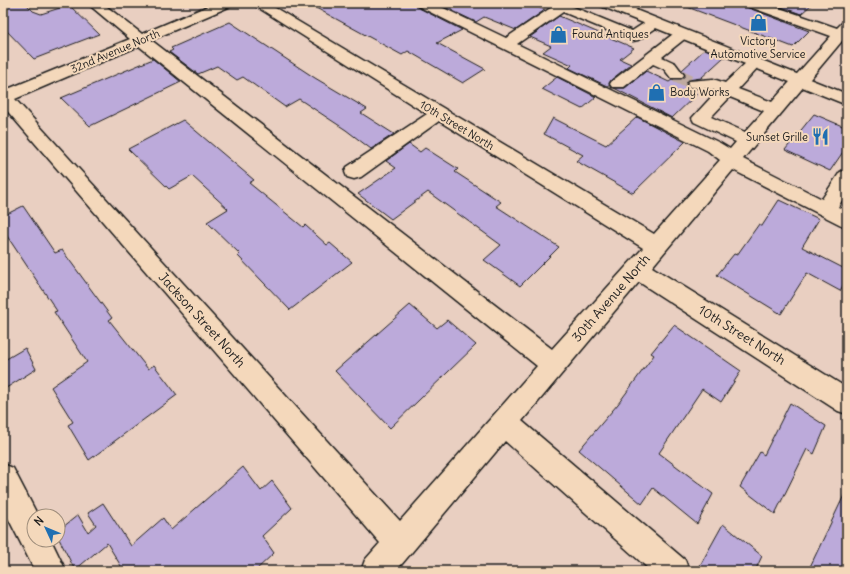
<svg xmlns="http://www.w3.org/2000/svg" width="850" height="574" font-family="Delius,sans-serif">
  <style>
    .building { fill: #bcaada; stroke: #1c1c1c }
    .lines { fill: none; stroke-linecap: round; stroke-linejoin: round }
    .minor-tunnel { stroke: #c0aba0; stroke-width: 15; stroke-dasharray: 15 8; stroke-linecap: butt }
    .minor-casing { stroke: #1c1c1c; stroke-width: 3 }
    .major-casing { stroke: #1c1c1c; stroke-width: 3 }
    .minor { fill: #f4d8bb; fill-rule: evenodd }
    .major { fill: #f4d8bb; fill-rule: evenodd }
    .labels { text-anchor: middle; dominant-baseline: central; stroke-width: 4; stroke-linejoin: round; paint-order: stroke }
    .far-poi-label { font-size: 11px; fill: #1c1c1c; stroke: #f4d8bb; text-anchor: start }
    .far-street-label { font-size: 11px; fill: #1c1c1c; stroke: #f4d8bb }
    .street-label { font-size: 13px; fill: #1c1c1c; stroke: #f4d8bb }
  </style>
  <rect width="100%" height="100%" fill="#e9cfc1"/>
  <filter id="ink" filterUnits="userSpaceOnUse"><feTurbulence type="fractalNoise" baseFrequency=".025" numOctaves="2"/><feDisplacementMap in="SourceGraphic" scale="8" xChannelSelector="R" yChannelSelector="G"/><feConvolveMatrix kernelMatrix="1 2 1 2 8 2 1 2 1" color-interpolation-filters="sRGB"/></filter>
  <g filter="url(#ink)">
    <!-- building -->
    <path class="building" d="M 3,3 L 25,3 L 33,11 L 41,14 L 69,5 L 99,34 L 34,59 L 3,27 Z
      M 307,3 L 415,3 L 417,7 L 462,30 L 437,43 L 485,69 L 463,83 L 408,51 L 402,55 Z
      M 436,3 L 528,3 L 545,10 L 516,30 L 484,17 L 476,22 Z
      M 682,3 L 744,3 L 746,7 L 809,31 L 793,47 L 682,5 Z
      M 770,3 L 813,3 L 801,14 Z
      M 559,16 L 634,48 L 620,59 L 631,64 L 611,80 L 609,83 L 610,86 L 607,86 L 569,68 L 572,65 L 543,52 L 551,46 L 530,37 Z
      M 230,22 L 315,78 L 367,109 L 361,113 L 394,134 L 371,149 L 346,130 L 299,99 L 285,107 L 243,77 L 237,80 L 217,66 L 198,74 L 169,52 L 173,50 L 171,48 Z
      M 705,49 L 724,57 L 701,78 L 688,80 L 686,85 L 690,89 L 688,90 L 697,94 L 672,118 L 614,88 L 625,88 L 646,71 L 669,82 L 672,80 L 682,79 L 686,75 L 682,70 Z
      M 153,59 L 181,82 L 90,126 L 61,98 Z
      M 557,77 L 596,97 L 582,109 L 542,89 Z
      M 814,114 L 847,128 L 847,146 L 830,171 L 785,150 Z
      M 637,117 L 685,142 L 633,193 L 576,161 L 583,155 L 544,134 L 553,118 L 606,145 Z
      M 183,120 L 254,180 L 249,183 L 303,227 L 305,225 L 327,245 L 330,243 L 352,262 L 290,310 L 238,256 L 240,254 L 207,222 L 228,209 L 192,176 L 169,189 L 128,149 Z
      M 409,144 L 420,152 L 425,148 L 458,169 L 455,172 L 501,202 L 496,206 L 559,247 L 520,286 L 484,260 L 501,245 L 428,192 L 391,219 L 358,194 L 396,168 L 386,161 Z
      M 779,200 L 819,219 L 802,247 L 847,270 L 847,278 L 840,291 L 807,273 L 781,314 L 717,275 L 734,254 L 737,255 L 759,224 L 762,226 Z
      M 23,206 L 55,253 L 62,250 L 112,318 L 109,320 L 148,369 L 154,365 L 177,395 L 89,460 L 68,425 L 73,422 L 51,387 L 87,362 L 54,312 L 57,311 L 3,230 L 3,216 Z
      M 410,305 L 437,328 L 447,320 L 476,345 L 390,428 L 335,371 Z
      M 674,325 L 741,371 L 721,402 L 702,389 L 659,453 L 713,494 L 697,524 L 653,488 L 642,504 L 579,450 L 618,404 L 654,355 L 651,353 Z
      M 25,348 L 36,369 L 3,390 L 3,361 Z
      M 790,403 L 826,426 L 814,454 L 807,449 L 775,514 L 740,487 L 760,452 L 764,455 Z
      M 243,467 L 261,491 L 272,481 L 292,508 L 262,536 L 274,553 L 255,571 L 124,571 L 107,543 L 75,570 L 58,537 L 58,531 L 78,515 L 88,532 L 96,525 L 88,513 L 103,503 L 131,546 L 163,518 L 171,530 Z
      M 847,489 L 847,571 L 808,571 Z
      M 723,524 L 762,556 L 755,571 L 697,571 Z"/>
    <g class="lines">
      <!-- minor-tunnel -->
      <path class="minor-tunnel" d="M 676,75 L 695,84"/>
      <defs>
        <path id="minor" d="M 87,3 L 102,3 L 142,34 L 215,3 L 233,3 L 231,6 L 151,40 L 552,349 L 643,248 L 439,121 L 361,177 L 354,179 L 347,177 L 345,172 L 347,167 L 427,114 L 251,3 L 267,3 L 654,234 L 720,160 L 708,151 L 418,6 L 416,3 L 433,3 L 506,38 L 558,3 L 574,3 L 571,6 L 632,31 L 649,20 L 659,20 L 661,23 L 659,26 L 638,40 L 633,41 L 563,12 L 517,44 L 720,143 L 730,149 L 736,142 L 694,122 L 692,118 L 717,91 L 711,89 L 689,87 L 687,84 L 689,81 L 713,79 L 725,83 L 749,60 L 759,60 L 762,63 L 759,66 L 738,89 L 772,102 L 831,36 L 747,6 L 745,3 L 765,3 L 837,28 L 842,23 L 847,22 L 847,35 L 743,159 L 822,199 L 840,172 L 847,170 L 847,192 L 838,207 L 847,211 L 847,228 L 733,170 L 652,267 L 847,388 L 847,414 L 838,411 L 639,282 L 522,421 L 685,560 L 689,571 L 651,571 L 505,441 L 396,571 L 361,571 L 365,560 L 380,543 L 3,106 L 3,91 L 130,39 ZM 139,46 L 537,366 L 400,521 L 15,99 ZM 730,97 L 764,111 L 745,132 L 711,117 Z
          M 628,3 L 644,3 L 630,14 L 620,14 L 618,11 Z
          M 682,30 L 687,31 L 689,34 L 687,37 L 662,57 L 675,63 L 684,75 L 681,78 L 671,78 L 664,69 L 653,64 L 624,87 L 612,87 L 610,84 L 612,81 L 677,31 Z
          M 3,464 L 13,468 L 38,516 L 34,516 L 34,540 L 51,540 L 66,571 L 35,571 L 3,508 Z"/>
        <path id="major" d="M 599,3 L 618,3 L 847,94 L 847,105 L 601,6 Z"/>
      </defs>
      <!-- minor casing -->
      <use href="#minor" class="minor-casing"/>
      <!-- major casing -->
      <use href="#major" class="major-casing"/>
      <!-- minor -->
      <use href="#minor" class="minor"/>
      <!-- major -->
      <use href="#major" class="major"/>
    </g>
  </g>
  <!-- icons -->
  <defs>
    <symbol id="shop-bare" viewBox="-9 -9 18 18"><path d="M-5-2.5h2.3a2.7 3.5 0 0 1 5.4 0H5L5.5 6h-11ZM-1.5-2.5h3a1.5 2.3 0 0 0-3 0Z" fill="#1f6fb2" stroke="#f4d8bb" stroke-width="2.5" paint-order="stroke"/></symbol>
    <symbol id="restaurant-bare" viewBox="-9 -9 18 18"><path d="M-5-6h1v4h1v-4h1v4h1v-4h1v5L-1.5 .5V6h-2V.5L-5-1ZM5-6V6H3V1.5H1.5Q1.5-4 5-6Z" fill="#1f6fb2" stroke="#f4d8bb" stroke-width="2.5" paint-order="stroke"/></symbol>
  </defs>
  <g fill-rule="evenodd">
    <use href="#shop-bare" x="746" y="10" width="25" height="25"/>
    <use href="#shop-bare" x="546" y="22" width="25" height="25"/>
    <use href="#shop-bare" x="644" y="80" width="25" height="25"/>
    <use href="#restaurant-bare" x="808" y="124" width="25" height="25"/>
  </g>
  <g class="labels">
    <!-- far-poi labels -->
    <g class="far-poi-label">
      <text x="572" y="34">Found Antiques</text>
      <text x="758" y="41" text-anchor="middle">Victory<tspan x="758" dy="13">Automotive Service</tspan></text>
      <text x="670" y="92">Body Works</text>
      <text x="808" y="137" text-anchor="end">Sunset Grille</text>
    </g>
    <!-- far-street labels -->
    <g class="far-street-label">
      <text transform="translate(115 51) rotate(-23)">32nd Avenue North</text>
      <text transform="translate(457 125) rotate(31)">10th Street North</text>
    </g>
    <!-- street labels -->
    <g class="street-label">
      <text transform="translate(611 298) rotate(-49)">30th Avenue North</text>
      <text transform="translate(202 320) rotate(48)">Jackson Street North</text>
      <text transform="translate(742 335) rotate(32)">10th Street North</text>
    </g>
  </g>
  <!-- margin -->
  <rect width="850" height="574" fill="none" stroke="#f4d8bb" stroke-width="16"/>
  <rect x="8" y="8" width="834" height="558" fill="none" stroke="#1c1c1c" stroke-width="1.5" filter="url(#ink)"/>
  <!-- north arrow -->
  <g transform="translate(46 528) rotate(314)"><circle r="19" fill="#f4d8bb" stroke="#9e8d7b"/>
  <path d="M0-3L7 15L0 10L-7 15Z" fill="#1f6fb2"/>
  <text y="-6" font-size="11" font-weight="bold" text-anchor="middle" fill="#1c1c1c">N</text>
  </g>
</svg>
